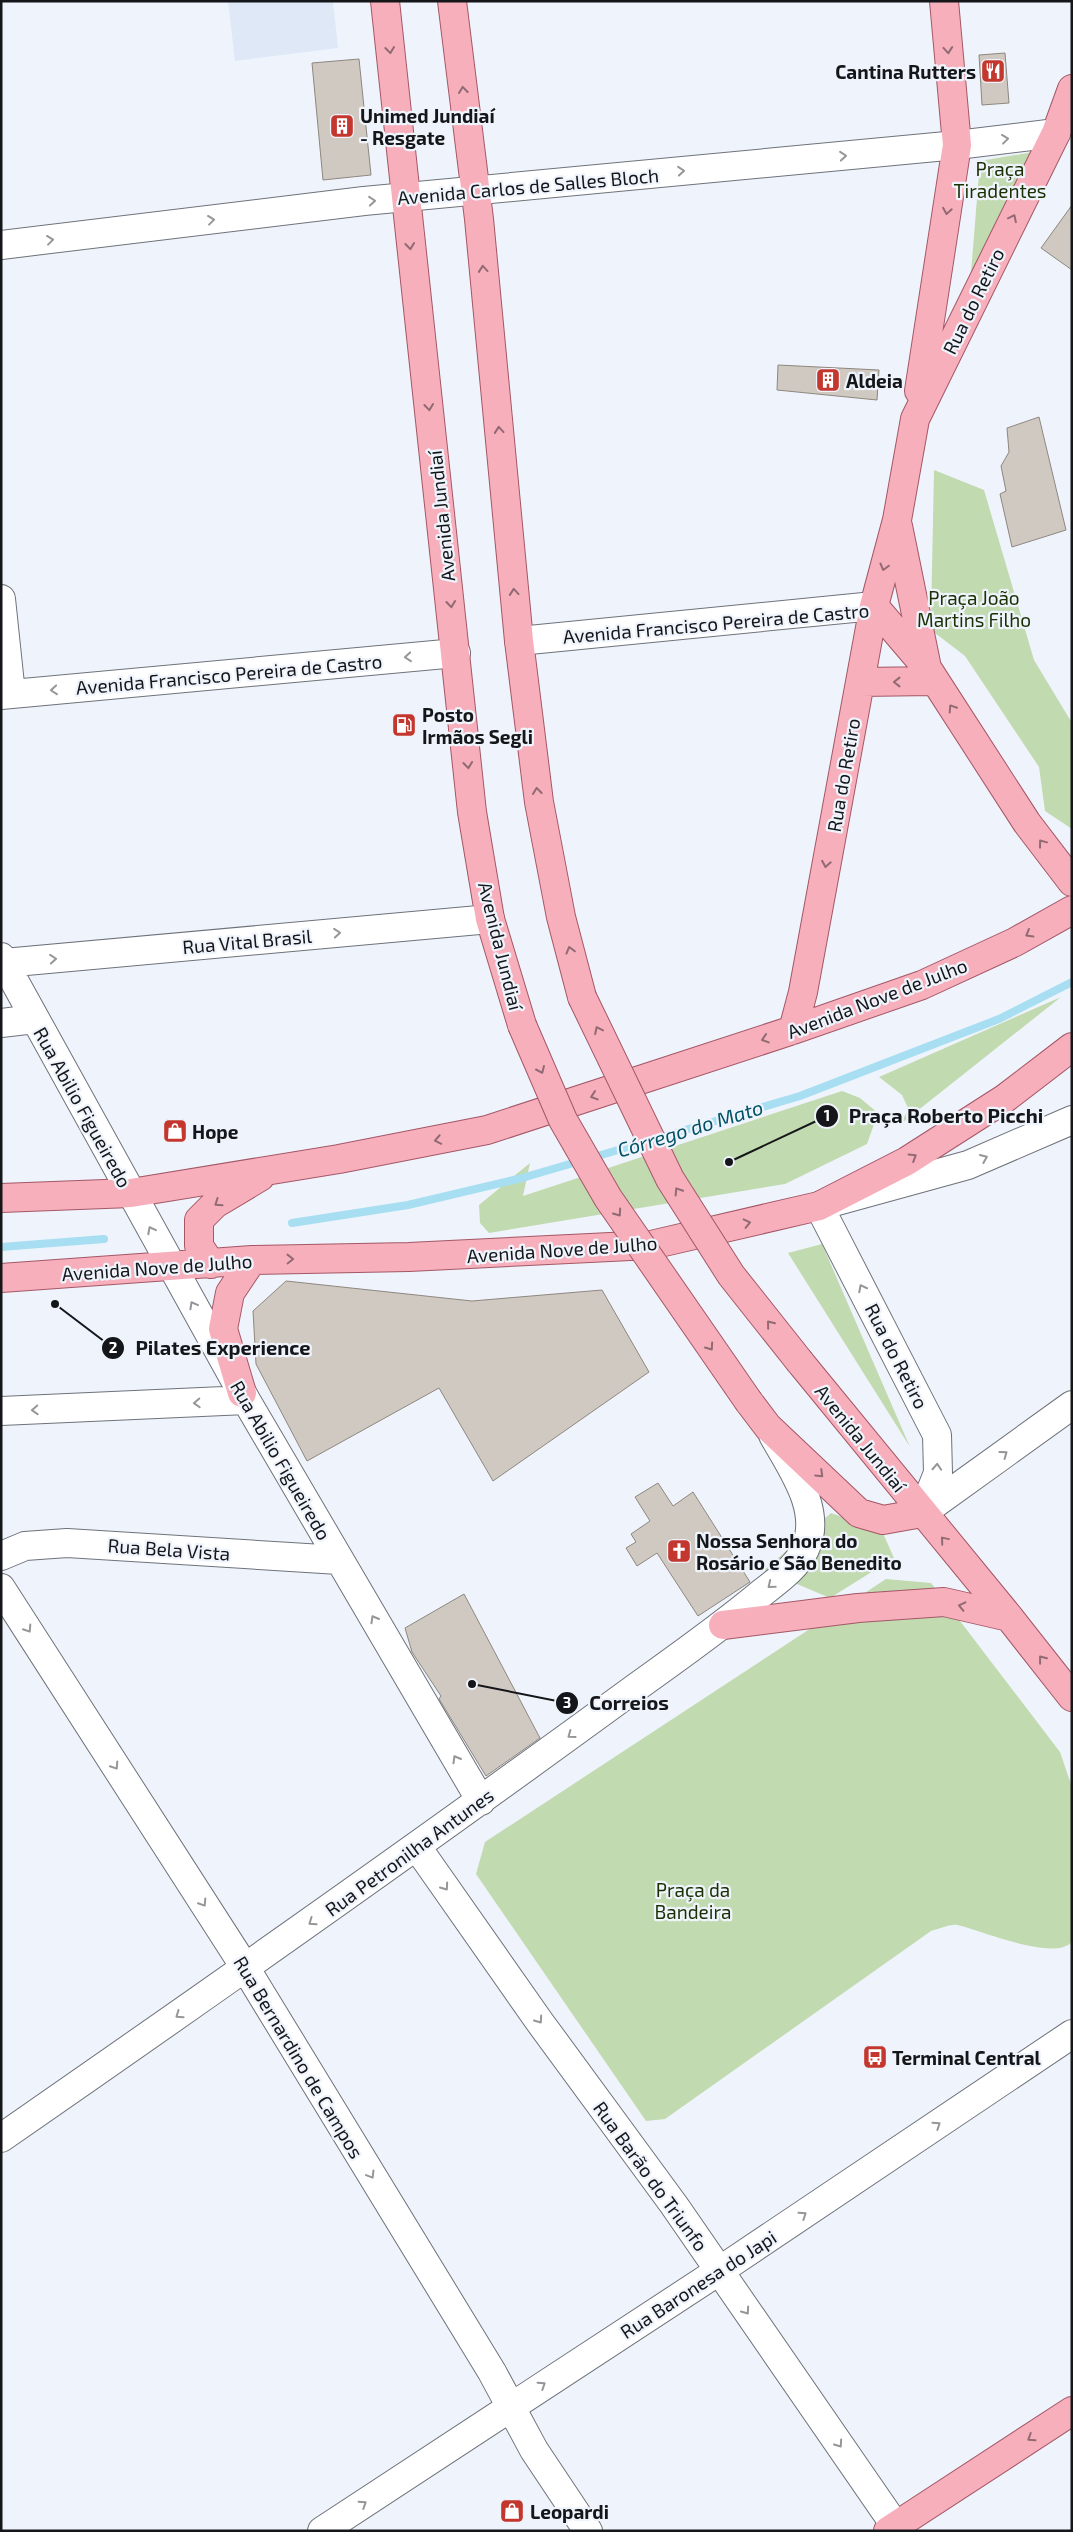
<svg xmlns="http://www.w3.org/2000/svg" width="1073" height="2532" font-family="'Exo 2',sans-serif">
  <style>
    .built { fill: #dee8f6 }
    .green { fill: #c1dab0 }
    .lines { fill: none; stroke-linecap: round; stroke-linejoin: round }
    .stream { stroke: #a7def2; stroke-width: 8 }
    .building { fill: #d0c9c2; stroke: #8e8780 }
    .minor-casing { stroke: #6e727a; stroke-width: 30 }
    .major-casing { stroke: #a45766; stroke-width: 30 }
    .minor { stroke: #fff; stroke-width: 28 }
    .major { stroke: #f7afbc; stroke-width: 28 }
    .major-bridge-casing { stroke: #a45766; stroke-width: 30; stroke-linecap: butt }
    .major-bridge { stroke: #f7afbc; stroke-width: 28 }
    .oneway { stroke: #916a73 }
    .oneway2 { stroke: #959698 }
    .labels { text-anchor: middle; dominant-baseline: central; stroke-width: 4.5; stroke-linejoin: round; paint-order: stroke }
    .poi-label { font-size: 19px; font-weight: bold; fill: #141619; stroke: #eff4fc; text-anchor: start }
    .park-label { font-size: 19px; fill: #1a3003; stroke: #eff4fc }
    .street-label { font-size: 19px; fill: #141619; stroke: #eff4fc }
    .water-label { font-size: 20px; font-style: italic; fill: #005165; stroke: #eff4fc }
    .leader { fill: none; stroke: #141619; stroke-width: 2 }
    .callout-dot { fill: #141619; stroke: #eff4fc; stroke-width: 2 }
    .mark-label { font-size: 15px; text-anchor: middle; font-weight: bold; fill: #fff }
    .callout-label { font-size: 20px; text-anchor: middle; font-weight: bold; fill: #141619; stroke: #eff4fc; stroke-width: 4.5; stroke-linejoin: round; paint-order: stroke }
  </style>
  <rect width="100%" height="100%" fill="#eff4fc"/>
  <!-- built -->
  <path class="built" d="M 228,1 L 333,1 L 338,48 L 235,61 Z"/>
  <!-- green -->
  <path class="green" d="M 1033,152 L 983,272 L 971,273 L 980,161 Z
    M 934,470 L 984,490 L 1034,660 L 1072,723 L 1072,829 L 1045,811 L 1039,767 L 965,656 L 935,633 L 931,616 Z
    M 1061,997 L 902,1123 L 908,1108 L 902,1095 L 879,1077 Z
    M 842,1091 L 860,1098 L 878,1113 L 867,1144 L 785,1184 L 489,1233 L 480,1223 L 479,1205 L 530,1163 L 523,1196 Z
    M 822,1244 L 910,1447 L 788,1253 Z
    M 831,1513 L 882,1531 L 894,1558 L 830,1598 L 764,1570 Z
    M 886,1579 L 931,1583 L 1060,1752 L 1072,1787 L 1072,1942 C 1053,1962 981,1930 957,1925 C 950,1924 939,1929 931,1931 L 665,2119 L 646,2121 L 476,1874 L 485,1842 Z"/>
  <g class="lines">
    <!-- stream -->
    <path class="stream" d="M 591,1158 L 800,1096 L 999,1019 L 1072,982
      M 292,1223 L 408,1205 L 522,1178 L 580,1161
      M 1,1247 L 104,1239"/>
  </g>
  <!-- building -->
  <path class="building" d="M 1005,53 L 1009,103 L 982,105 L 979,55 Z
    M 359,59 L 371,175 L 323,180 L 312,63 Z
    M 1072,205 L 1072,270 L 1041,248 Z
    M 778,365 L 879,370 L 877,400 L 777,390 Z
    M 1039,417 L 1066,530 L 1012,547 L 1000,494 L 1006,491 L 1001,466 L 1009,452 L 1007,428 Z
    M 286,1281 L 472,1301 L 602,1290 L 649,1372 L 493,1481 L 439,1388 L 307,1461 L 256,1364 L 253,1311 Z
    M 658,1483 L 673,1506 L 693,1492 L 750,1582 L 698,1616 L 657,1553 L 637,1566 L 626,1548 L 636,1542 L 631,1534 L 650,1521 L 635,1497 Z
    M 464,1594 L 540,1738 L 486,1776 L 439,1699 L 441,1696 L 412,1652 L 405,1628 Z"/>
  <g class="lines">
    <defs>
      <path id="minor" d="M 1,245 L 364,201 L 957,145 L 1056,133
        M 1,599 L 11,694
        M 519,641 L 874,606
        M 1,695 L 456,653
        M 1,957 L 246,1400 L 481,1801
        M 4,963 L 490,919
        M 1,1023 L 35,1019
        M 1,1411 L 246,1400
        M 922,1513 L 938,1473 L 937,1435 L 819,1206 L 968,1165 L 1072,1120
        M 922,1513 L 1072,1405
        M 1,1556 L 25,1546 L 67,1543 L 339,1560
        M 1,1588 L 246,1969 L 492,2372 L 534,2450 L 588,2531
        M 417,1847 L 539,2021 L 674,2205 L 899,2531
        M 1,2138 C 213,1991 423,1843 631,1691 C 674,1660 717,1630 758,1596 C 774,1583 796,1569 805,1549 C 823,1510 791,1468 773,1435
        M 322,2531 L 734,2261 L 1072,2034"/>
      <path id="major" d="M 385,1 L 472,812 L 490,919 L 522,1025
        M 452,1 L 479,219 L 519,641 L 539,802 L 561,917 L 582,997
        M 919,391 L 957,145 L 944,1
        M 898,526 L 926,663
        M 874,606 L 927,668 L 1027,823 L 1072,882
        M 860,682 L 934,681
        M 793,1030 L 803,992 L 874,606 L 897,520 L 915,419 L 1056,133 L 1072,89
        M 1,1198 L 131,1193 L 339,1159 L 487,1130 L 793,1030 L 922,985 L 1015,942 L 1072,910
        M 211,1264 L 199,1246 L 199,1220 L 215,1204 L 260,1177
        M 1,1278 L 252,1260 L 409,1257 L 651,1245 L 819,1206 L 907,1161 L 1004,1099 L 1072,1047
        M 800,1362 L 1009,1617 L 1072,1697
        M 242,1393 L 223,1329 L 230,1293 L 252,1260
        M 749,1402 L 768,1427 L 859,1513 L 883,1520 L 922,1513
        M 723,1625 L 858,1608 L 944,1602 L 1009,1617
        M 888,2531 L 1072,2411"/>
    </defs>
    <!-- minor casing -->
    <use href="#minor" class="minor-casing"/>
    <!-- major casing -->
    <use href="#major" class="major-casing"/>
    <!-- minor -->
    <use href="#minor" class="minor"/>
    <!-- major -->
    <use href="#major" class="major"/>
    <defs>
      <path id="major-bridge" d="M 582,997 L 670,1179 L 731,1275 L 800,1362
        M 522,1025 L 563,1120 L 608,1198 L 749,1402"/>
    </defs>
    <!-- major-bridge casing -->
    <use href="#major-bridge" class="major-bridge-casing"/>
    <!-- major-bridge -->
    <use href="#major-bridge" class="major-bridge"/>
  </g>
  <!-- one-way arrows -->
  <defs><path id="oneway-chevron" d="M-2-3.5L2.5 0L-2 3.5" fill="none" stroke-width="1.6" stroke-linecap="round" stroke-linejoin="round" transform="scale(1.25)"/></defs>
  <g class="oneway">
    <use href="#oneway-chevron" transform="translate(390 50) rotate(83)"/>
    <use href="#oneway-chevron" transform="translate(948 50) rotate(85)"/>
    <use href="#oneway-chevron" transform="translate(463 90) rotate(-97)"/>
    <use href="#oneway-chevron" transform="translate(947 211) rotate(99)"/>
    <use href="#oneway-chevron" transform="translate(1013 218) rotate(-64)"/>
    <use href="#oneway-chevron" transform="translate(410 246) rotate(84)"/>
    <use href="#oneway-chevron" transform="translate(483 269) rotate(-95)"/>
    <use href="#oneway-chevron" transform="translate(429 407) rotate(84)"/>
    <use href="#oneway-chevron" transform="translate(499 430) rotate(-95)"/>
    <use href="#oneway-chevron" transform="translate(884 567) rotate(105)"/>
    <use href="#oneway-chevron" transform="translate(514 592) rotate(-95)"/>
    <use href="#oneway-chevron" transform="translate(451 604) rotate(84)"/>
    <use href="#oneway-chevron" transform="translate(897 682) rotate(180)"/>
    <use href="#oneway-chevron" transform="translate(952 708) rotate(-123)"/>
    <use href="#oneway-chevron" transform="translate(468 765) rotate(84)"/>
    <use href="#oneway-chevron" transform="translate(537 791) rotate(-97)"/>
    <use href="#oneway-chevron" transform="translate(1042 843) rotate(-127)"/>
    <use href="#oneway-chevron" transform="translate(826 864) rotate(100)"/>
    <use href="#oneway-chevron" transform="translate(1029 934) rotate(150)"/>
    <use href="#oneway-chevron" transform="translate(570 950) rotate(-105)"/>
    <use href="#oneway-chevron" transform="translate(598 1030) rotate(-116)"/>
    <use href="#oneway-chevron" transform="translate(765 1039) rotate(162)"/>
    <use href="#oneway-chevron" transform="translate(541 1070) rotate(66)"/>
    <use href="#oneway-chevron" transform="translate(594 1096) rotate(162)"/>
    <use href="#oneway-chevron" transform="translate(438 1140) rotate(169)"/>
    <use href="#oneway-chevron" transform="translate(913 1157) rotate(-32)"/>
    <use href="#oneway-chevron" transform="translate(678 1191) rotate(-122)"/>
    <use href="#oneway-chevron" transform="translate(218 1203) rotate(145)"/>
    <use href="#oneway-chevron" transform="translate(618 1213) rotate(55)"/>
    <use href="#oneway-chevron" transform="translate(747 1223) rotate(-13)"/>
    <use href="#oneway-chevron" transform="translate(290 1259) rotate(-1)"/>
    <use href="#oneway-chevron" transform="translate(770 1324) rotate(-129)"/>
    <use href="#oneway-chevron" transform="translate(710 1347) rotate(55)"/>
    <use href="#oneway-chevron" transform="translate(820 1474) rotate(44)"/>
    <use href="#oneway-chevron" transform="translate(944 1540) rotate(-130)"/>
    <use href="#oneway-chevron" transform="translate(962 1606) rotate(-167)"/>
    <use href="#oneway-chevron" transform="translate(1042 1659) rotate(-128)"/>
    <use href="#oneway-chevron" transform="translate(1031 2438) rotate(147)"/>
  </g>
  <g class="oneway2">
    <use href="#oneway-chevron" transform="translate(1005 139) rotate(-7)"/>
    <use href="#oneway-chevron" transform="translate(843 156) rotate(-5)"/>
    <use href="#oneway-chevron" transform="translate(681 171) rotate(-5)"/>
    <use href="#oneway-chevron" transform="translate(372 201) rotate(-5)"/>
    <use href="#oneway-chevron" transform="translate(211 220) rotate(-7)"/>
    <use href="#oneway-chevron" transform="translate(50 240) rotate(-7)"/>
    <use href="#oneway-chevron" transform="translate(408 657) rotate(175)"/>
    <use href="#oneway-chevron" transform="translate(54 690) rotate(175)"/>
    <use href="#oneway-chevron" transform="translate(337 933) rotate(-5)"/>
    <use href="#oneway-chevron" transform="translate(53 959) rotate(-5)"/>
    <use href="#oneway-chevron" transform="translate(984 1158) rotate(-23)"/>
    <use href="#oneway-chevron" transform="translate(151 1230) rotate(-118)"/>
    <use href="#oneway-chevron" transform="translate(862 1288) rotate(-117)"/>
    <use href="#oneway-chevron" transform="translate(193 1305) rotate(-119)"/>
    <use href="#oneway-chevron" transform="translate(197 1403) rotate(177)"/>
    <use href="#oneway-chevron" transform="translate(35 1410) rotate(177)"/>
    <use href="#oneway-chevron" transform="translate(1004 1454) rotate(-36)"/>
    <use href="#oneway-chevron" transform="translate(937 1467) rotate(-87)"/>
    <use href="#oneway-chevron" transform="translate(771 1585) rotate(141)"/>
    <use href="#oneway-chevron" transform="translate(374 1619) rotate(-120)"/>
    <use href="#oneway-chevron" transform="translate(28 1629) rotate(57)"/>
    <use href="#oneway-chevron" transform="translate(571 1735) rotate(144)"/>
    <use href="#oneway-chevron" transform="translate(456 1759) rotate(-120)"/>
    <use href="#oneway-chevron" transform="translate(115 1766) rotate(57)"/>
    <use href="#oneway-chevron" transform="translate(445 1887) rotate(55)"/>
    <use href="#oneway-chevron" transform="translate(203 1903) rotate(57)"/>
    <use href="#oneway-chevron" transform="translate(312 1922) rotate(145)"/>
    <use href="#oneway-chevron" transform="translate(179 2015) rotate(145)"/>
    <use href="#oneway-chevron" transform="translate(539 2020) rotate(55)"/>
    <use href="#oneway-chevron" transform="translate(937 2125) rotate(-34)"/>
    <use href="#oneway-chevron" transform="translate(371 2175) rotate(59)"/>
    <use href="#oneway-chevron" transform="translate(803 2215) rotate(-34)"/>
    <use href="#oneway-chevron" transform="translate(746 2311) rotate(55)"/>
    <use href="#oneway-chevron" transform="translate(542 2385) rotate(-33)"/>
    <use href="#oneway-chevron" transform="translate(839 2444) rotate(55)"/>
    <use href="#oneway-chevron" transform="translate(363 2504) rotate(-33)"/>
  </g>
  <!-- icons -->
  <defs>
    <symbol id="restaurant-square" viewBox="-11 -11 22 22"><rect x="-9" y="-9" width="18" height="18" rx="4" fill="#c4372e" stroke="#eff4fc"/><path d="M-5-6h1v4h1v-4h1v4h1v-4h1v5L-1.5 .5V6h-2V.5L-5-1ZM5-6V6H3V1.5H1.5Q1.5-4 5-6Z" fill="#fff"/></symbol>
    <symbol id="building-square" viewBox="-11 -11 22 22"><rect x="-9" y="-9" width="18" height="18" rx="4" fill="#c4372e" stroke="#eff4fc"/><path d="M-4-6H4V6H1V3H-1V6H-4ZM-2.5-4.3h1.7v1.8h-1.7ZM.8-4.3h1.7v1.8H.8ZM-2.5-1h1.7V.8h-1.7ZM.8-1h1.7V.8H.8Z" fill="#fff"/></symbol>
    <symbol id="fuel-square" viewBox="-11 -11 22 22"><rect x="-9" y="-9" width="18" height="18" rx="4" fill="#c4372e" stroke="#eff4fc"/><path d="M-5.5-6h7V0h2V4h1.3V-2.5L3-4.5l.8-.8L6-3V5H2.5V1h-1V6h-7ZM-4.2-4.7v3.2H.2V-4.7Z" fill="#fff"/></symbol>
    <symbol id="shop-square" viewBox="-11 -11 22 22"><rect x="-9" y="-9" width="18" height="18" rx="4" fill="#c4372e" stroke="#eff4fc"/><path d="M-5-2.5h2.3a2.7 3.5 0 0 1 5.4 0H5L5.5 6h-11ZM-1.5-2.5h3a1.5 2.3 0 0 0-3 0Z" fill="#fff"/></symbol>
    <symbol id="church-square" viewBox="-11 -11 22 22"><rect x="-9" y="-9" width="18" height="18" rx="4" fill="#c4372e" stroke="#eff4fc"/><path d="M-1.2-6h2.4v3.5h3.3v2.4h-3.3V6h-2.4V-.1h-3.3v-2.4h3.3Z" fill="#fff"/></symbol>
    <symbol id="bus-square" viewBox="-11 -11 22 22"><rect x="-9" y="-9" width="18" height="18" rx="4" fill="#c4372e" stroke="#eff4fc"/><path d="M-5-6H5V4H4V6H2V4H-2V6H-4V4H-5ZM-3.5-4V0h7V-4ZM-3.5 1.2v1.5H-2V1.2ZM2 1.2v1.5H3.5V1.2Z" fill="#fff"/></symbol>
  </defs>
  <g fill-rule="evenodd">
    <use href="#restaurant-square" x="979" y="57" width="28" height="28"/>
    <use href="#building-square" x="328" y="112" width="28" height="28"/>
    <use href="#building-square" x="814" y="366" width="28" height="28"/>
    <use href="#fuel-square" x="390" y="711" width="28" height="28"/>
    <use href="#shop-square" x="161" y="1117" width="28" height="28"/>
    <use href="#church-square" x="665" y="1537" width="28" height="28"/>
    <use href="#bus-square" x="861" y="2043" width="28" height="28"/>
    <use href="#shop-square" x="498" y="2497" width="28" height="28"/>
  </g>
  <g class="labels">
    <!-- poi labels -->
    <g class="poi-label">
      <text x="976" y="71" text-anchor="end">Cantina Rutters</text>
      <text x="360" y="115">Unimed Jundiaí<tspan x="360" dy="22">- Resgate</tspan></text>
      <text x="846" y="380">Aldeia</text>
      <text x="422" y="714">Posto<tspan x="422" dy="22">Irmãos Segli</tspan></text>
      <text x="192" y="1131">Hope</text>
      <text x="696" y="1540">Nossa Senhora do<tspan x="696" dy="22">Rosário e São Benedito</tspan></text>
      <text x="892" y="2057">Terminal Central</text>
      <text x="530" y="2511">Leopardi</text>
    </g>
    <!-- park labels -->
    <g class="park-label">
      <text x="1000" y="168">Praça<tspan x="1000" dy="22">Tiradentes</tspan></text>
      <text x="974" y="597">Praça João<tspan x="974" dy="22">Martins Filho</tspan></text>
      <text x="693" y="1889">Praça da<tspan x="693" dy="22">Bandeira</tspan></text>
    </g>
    <!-- street labels -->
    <g class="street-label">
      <text transform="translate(528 186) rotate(-5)">Avenida Carlos de Salles Bloch</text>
      <text transform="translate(973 301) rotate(-64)">Rua do Retiro</text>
      <text transform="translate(441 516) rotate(-96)">Avenida Jundiaí</text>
      <text transform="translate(716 623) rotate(-5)">Avenida Francisco Pereira de Castro</text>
      <text transform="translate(229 674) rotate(-5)">Avenida Francisco Pereira de Castro</text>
      <text transform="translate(843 775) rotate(-80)">Rua do Retiro</text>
      <text transform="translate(247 941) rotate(-5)">Rua Vital Brasil</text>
      <text transform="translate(501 946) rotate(76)">Avenida Jundiaí</text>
      <text transform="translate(877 998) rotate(-21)">Avenida Nove de Julho</text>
      <text transform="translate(83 1107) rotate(61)">Rua Abilio Figueiredo</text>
      <text transform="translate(562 1249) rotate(-4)">Avenida Nove de Julho</text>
      <text transform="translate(157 1267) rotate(-4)">Avenida Nove de Julho</text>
      <text transform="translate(897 1356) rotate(63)">Rua do Retiro</text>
      <text transform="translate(861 1438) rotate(51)">Avenida Jundiaí</text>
      <text transform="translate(281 1460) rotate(60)">Rua Abilio Figueiredo</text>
      <text transform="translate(169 1549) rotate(4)">Rua Bela Vista</text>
      <text transform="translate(409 1852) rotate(-36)">Rua Petronilha Antunes</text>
      <text transform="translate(299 2057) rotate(59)">Rua Bernardino de Campos</text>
      <text transform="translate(651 2176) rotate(54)">Rua Barão do Triunfo</text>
      <text transform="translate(698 2284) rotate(-33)">Rua Baronesa do Japi</text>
    </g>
    <!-- water labels -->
    <g class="water-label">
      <text transform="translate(690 1128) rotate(-17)">Córrego do Mato</text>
    </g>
  </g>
  <!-- callouts -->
  <path class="leader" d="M729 1162L827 1116M55 1304L113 1348M472 1684L567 1703"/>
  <g class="callout-dot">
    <circle cx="729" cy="1162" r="5"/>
    <circle cx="55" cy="1304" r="5"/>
    <circle cx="472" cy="1684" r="5"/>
    <circle cx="827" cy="1116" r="12"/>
    <circle cx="113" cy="1348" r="12"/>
    <circle cx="567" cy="1703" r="12"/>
  </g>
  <g class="mark-label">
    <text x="827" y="1121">1</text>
    <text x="113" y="1353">2</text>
    <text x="567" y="1708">3</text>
  </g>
  <g class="callout-label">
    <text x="946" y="1123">Praça Roberto Picchi</text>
    <text x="223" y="1355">Pilates Experience</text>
    <text x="629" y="1710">Correios</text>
  </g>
  <!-- border -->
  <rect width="1073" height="2532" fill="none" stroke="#141619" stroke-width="5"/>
</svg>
